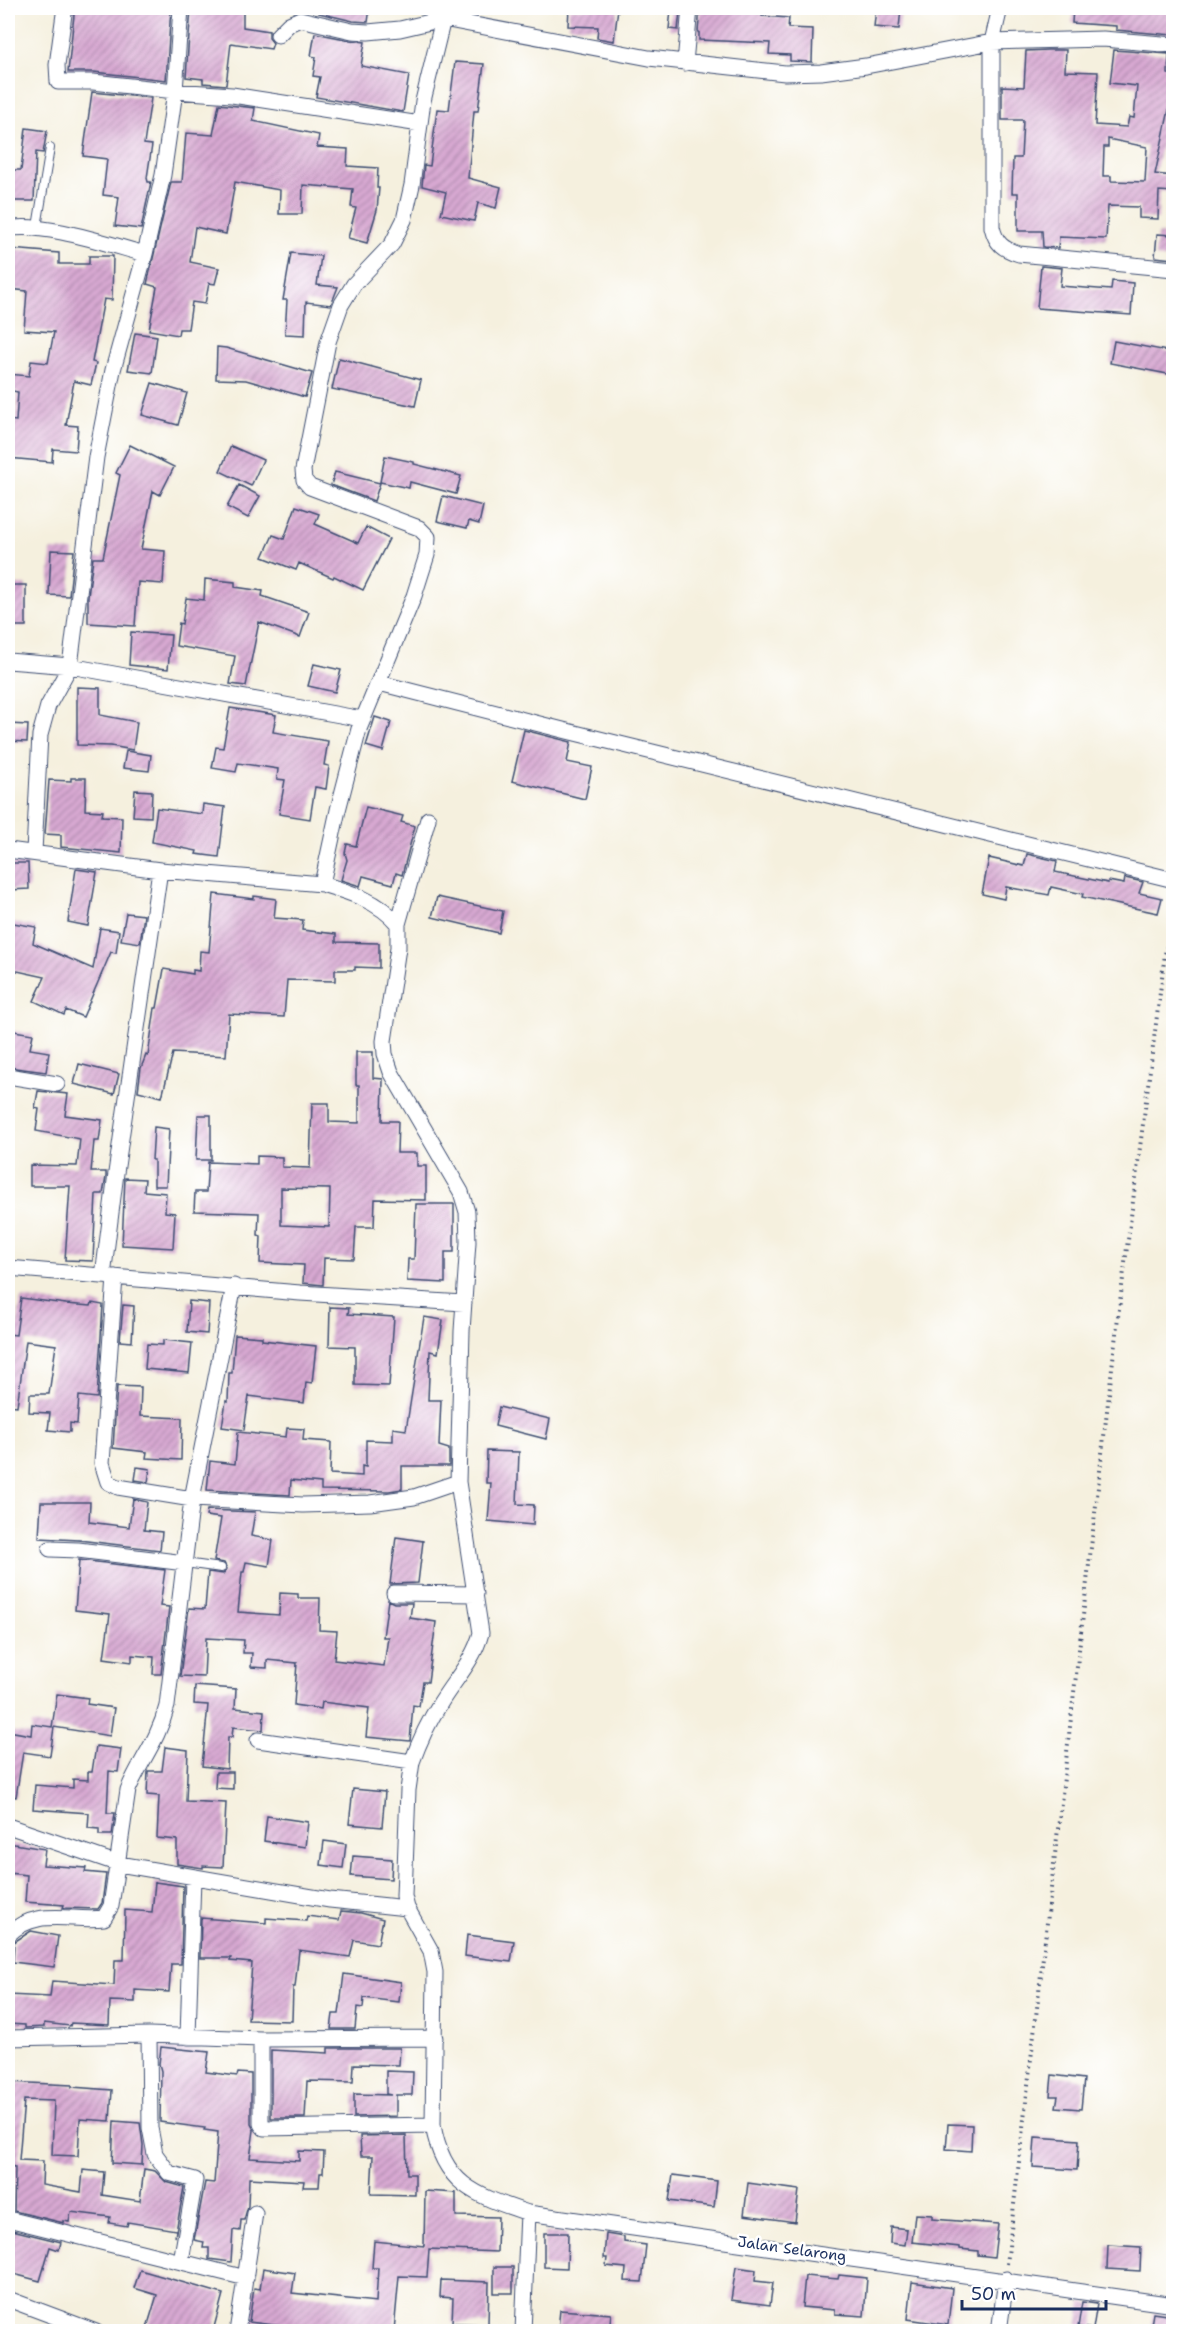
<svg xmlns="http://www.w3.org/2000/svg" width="1181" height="2339" font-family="'Shantell Sans',sans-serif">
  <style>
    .building { fill: url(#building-hatch); fill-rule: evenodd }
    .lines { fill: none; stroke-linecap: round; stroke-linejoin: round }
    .lane-casing { stroke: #3c4c71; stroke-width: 10 }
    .street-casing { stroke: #3c4c71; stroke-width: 17 }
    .path { stroke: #3c4c71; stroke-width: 4; stroke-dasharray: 1.5 4.5; stroke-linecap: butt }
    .lane { stroke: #fff; stroke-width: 8 }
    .street { stroke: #fff; stroke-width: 15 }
    .labels { text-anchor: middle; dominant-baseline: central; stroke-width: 5; stroke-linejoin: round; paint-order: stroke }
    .street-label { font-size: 15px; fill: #1b2f5e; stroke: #fff }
  </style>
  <defs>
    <pattern id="building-hatch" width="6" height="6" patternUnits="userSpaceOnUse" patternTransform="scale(1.5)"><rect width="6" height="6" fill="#d8a9d2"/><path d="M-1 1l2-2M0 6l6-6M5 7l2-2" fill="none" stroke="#ae8aae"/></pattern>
  </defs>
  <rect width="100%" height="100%" fill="#fff"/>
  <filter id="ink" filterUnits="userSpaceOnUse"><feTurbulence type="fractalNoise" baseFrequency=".0167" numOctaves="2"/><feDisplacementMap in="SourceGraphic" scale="12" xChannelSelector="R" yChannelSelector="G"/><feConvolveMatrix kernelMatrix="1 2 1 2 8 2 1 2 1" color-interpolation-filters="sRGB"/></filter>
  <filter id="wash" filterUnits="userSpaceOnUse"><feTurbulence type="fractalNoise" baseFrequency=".008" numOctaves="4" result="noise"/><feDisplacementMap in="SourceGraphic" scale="24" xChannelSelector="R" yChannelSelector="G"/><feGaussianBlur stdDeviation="1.35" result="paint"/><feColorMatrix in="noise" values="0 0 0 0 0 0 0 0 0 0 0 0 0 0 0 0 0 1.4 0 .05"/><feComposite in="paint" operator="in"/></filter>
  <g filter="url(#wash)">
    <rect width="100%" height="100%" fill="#f5f0de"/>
    <g id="blocks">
      <!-- building -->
      <path class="building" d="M 71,8 L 171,8 L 166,80 L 94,72 L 68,72 L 74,15 Z
        M 191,8 L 243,8 L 243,27 L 269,31 L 269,38 L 273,43 L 271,49 L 231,43 L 226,85 L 203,83 L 203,79 L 186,77 Z
        M 320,8 L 370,8 L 368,22 L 353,21 L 319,13 Z
        M 569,8 L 618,8 L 614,41 L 597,38 L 598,27 L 568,26 Z
        M 700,8 L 763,8 L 762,16 L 789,18 L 788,28 L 813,29 L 812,62 L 790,61 L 790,55 L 769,54 L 770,43 L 699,40 L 699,32 L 698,32 Z
        M 876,8 L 901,8 L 899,29 L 874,27 Z
        M 1073,8 L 1173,8 L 1173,35 L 1116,30 L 1116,26 L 1072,23 Z
        M 671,10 L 680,11 L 678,30 L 669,29 Z
        M 315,33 L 350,40 L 365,42 L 361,66 L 409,75 L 403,112 L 316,97 L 320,77 L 313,76 L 316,57 L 311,56 Z
        M 1048,50 L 1066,50 L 1065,71 L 1098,72 L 1095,125 L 1127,127 L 1129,117 L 1134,118 L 1137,86 L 1110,83 L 1114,50 L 1169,54 L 1168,74 L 1173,75 L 1172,96 L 1155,174 L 1173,176 L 1173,192 L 1159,191 L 1158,219 L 1139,218 L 1139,207 L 1108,206 L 1106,239 L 1059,237 L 1058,248 L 1043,247 L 1042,231 L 1018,231 L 1018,193 L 1012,193 L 1013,158 L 1021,158 L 1023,120 L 1002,120 L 1002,86 L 1024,87 L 1026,51 ZM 1108,139 L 1147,147 L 1145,182 L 1111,181 L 1111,176 L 1103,176 L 1104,147 L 1108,147 Z
        M 455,62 L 484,64 L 478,111 L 474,111 L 468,178 L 501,187 L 496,208 L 478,203 L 474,221 L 441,214 L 446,192 L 422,186 L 424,165 L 430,166 L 437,109 L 449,110 Z
        M 92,92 L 151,98 L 144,144 L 152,145 L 147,178 L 148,182 L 151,182 L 141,229 L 115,226 L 119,197 L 103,195 L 107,159 L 83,156 Z
        M 219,104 L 255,108 L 253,121 L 319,135 L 317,147 L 348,149 L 347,166 L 378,168 L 377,188 L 379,188 L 377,210 L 367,243 L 348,238 L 356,208 L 351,207 L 353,189 L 303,185 L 302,214 L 279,214 L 280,190 L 235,182 L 226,234 L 195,227 L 190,262 L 219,268 L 215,284 L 209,283 L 205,304 L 192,302 L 188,329 L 179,329 L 178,335 L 149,330 L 157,287 L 147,284 L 171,182 L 182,182 L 186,133 L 213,135 Z
        M 26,128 L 47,131 L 43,153 L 36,152 L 34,201 L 8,201 L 8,170 L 21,170 Z
        M 1157,234 L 1173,235 L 1173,259 L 1155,257 Z
        M 10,249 L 59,253 L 59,264 L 89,264 L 89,256 L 113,256 L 112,300 L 104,299 L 92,362 L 96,363 L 91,385 L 74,381 L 66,425 L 78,426 L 76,451 L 53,449 L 52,462 L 8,458 L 8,420 L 16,421 L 18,392 L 8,390 L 8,374 L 29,376 L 31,361 L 48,363 L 54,332 L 24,330 L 27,291 L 9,289 Z
        M 291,253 L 321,256 L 317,285 L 338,287 L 331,305 L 306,302 L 305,335 L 285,334 L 287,300 L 283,300 Z
        M 1041,266 L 1062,268 L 1060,286 L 1111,290 L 1112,281 L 1133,283 L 1131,315 L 1037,308 Z
        M 135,333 L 157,336 L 152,373 L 128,370 Z
        M 1114,341 L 1173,352 L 1173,375 L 1110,363 Z
        M 217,347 L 226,348 L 312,373 L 305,397 L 246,380 L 216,379 Z
        M 339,358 L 421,380 L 415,406 L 332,389 Z
        M 152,383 L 187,393 L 178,425 L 142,415 Z
        M 130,445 L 174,467 L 160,495 L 153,491 L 141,549 L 165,551 L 163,584 L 138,582 L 135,626 L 88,623 L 88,597 L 93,558 L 103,558 L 120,475 L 116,473 Z
        M 231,446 L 263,460 L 251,486 L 220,471 Z
        M 385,456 L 414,462 L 414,464 L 461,476 L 456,494 L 410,482 L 409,488 L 380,482 Z
        M 335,472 L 380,483 L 374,501 L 331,485 Z
        M 239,485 L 260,496 L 248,518 L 227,507 Z
        M 443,496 L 483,506 L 479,524 L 469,521 L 467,528 L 437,521 Z
        M 296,506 L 319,514 L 315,524 L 358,543 L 366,527 L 389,539 L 363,590 L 334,576 L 333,578 L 299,563 L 296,570 L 263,557 L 273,535 L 284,539 Z
        M 51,550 L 74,551 L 69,596 L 49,595 Z
        M 205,579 L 235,582 L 235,587 L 263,591 L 262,596 L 309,612 L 300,637 L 259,622 L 246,686 L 230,684 L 235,656 L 176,646 L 179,623 L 182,624 L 186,598 L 204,600 Z
        M 8,585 L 26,585 L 26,626 L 8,626 Z
        M 131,632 L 171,635 L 168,669 L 129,665 Z
        M 314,664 L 341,670 L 335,692 L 308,686 Z
        M 77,687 L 100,688 L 100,715 L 137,722 L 133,750 L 111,746 L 77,745 Z
        M 230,708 L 276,715 L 273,732 L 328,741 L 324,765 L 329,766 L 326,789 L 315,787 L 310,819 L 279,814 L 285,780 L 277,779 L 278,769 L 238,763 L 236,772 L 212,768 L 216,747 L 223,748 Z
        M 375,717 L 391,722 L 383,751 L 366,746 Z
        M 8,724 L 28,725 L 27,742 L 8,741 Z
        M 524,730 L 571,742 L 567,762 L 592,767 L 585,799 L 512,781 Z
        M 126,751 L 151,755 L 149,771 L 123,768 Z
        M 71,778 L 86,778 L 85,810 L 103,811 L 102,816 L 122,817 L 121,853 L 61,847 L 61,835 L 45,834 L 49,780 L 71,781 Z
        M 135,790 L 152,791 L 151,817 L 133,816 Z
        M 203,804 L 225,807 L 219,857 L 196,854 L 197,851 L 152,842 L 157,808 L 202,814 Z
        M 366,807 L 403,816 L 401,822 L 415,826 L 402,875 L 396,873 L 393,884 L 363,876 L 360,886 L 341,880 L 347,860 L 345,853 L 347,844 L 356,846 Z
        M 1027,854 L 1057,861 L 1055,872 L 1108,883 L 1108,881 L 1124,884 L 1125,878 L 1143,882 L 1139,893 L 1162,898 L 1158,913 L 1082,897 L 1083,894 L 1051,887 L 1049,895 L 1006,887 L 1004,899 L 982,894 L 989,858 L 1024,866 Z
        M 9,863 L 28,863 L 29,889 L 10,890 Z
        M 76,869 L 97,872 L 88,926 L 68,922 Z
        M 214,894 L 254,899 L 254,896 L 276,899 L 274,918 L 303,920 L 302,930 L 336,934 L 336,942 L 379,943 L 379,968 L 355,967 L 355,970 L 335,970 L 335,981 L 287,980 L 284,1017 L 229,1014 L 226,1056 L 173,1053 L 162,1097 L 138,1091 L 141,1068 L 146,1055 L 148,1056 L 155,1008 L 157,1008 L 164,969 L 193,974 L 193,970 L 199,971 L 200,951 L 209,952 Z
        M 437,897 L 503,911 L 499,933 L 432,917 Z
        M 126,913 L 144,915 L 140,943 L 121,940 Z
        M 8,922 L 36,927 L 33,943 L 93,969 L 100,928 L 119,931 L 116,953 L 111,952 L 83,1017 L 66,1010 L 64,1015 L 34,1001 L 45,977 L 8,969 L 12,947 L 8,946 Z
        M 8,1030 L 33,1034 L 30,1049 L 49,1052 L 46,1072 L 8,1067 Z
        M 356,1052 L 373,1052 L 373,1078 L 383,1079 L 382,1121 L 398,1121 L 397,1153 L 417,1153 L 417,1166 L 426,1166 L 426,1200 L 375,1199 L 374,1227 L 356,1227 L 354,1259 L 324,1258 L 323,1285 L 303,1283 L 304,1265 L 260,1263 L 261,1236 L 258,1235 L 259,1213 L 194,1211 L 195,1192 L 206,1192 L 208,1162 L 257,1164 L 257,1156 L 282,1157 L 282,1167 L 310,1168 L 312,1103 L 329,1103 L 329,1122 L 359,1123 L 359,1085 L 356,1085 ZM 281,1188 L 330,1189 L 329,1227 L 281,1225 Z
        M 79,1064 L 119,1074 L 114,1094 L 74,1084 Z
        M 38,1091 L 68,1094 L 65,1115 L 102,1120 L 99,1141 L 94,1141 L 91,1172 L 106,1172 L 106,1177 L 103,1194 L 96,1194 L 93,1261 L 65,1260 L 70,1186 L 30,1186 L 30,1165 L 77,1166 L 80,1139 L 36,1131 L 39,1109 L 35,1108 Z
        M 198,1115 L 211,1115 L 211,1160 L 196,1160 Z
        M 154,1127 L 169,1129 L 166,1186 L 154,1186 L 154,1160 L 152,1160 Z
        M 125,1178 L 145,1179 L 144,1191 L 166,1193 L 165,1212 L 175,1213 L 173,1248 L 122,1245 Z
        M 416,1204 L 454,1204 L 454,1252 L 445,1252 L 445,1283 L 407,1281 L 408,1259 L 414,1259 Z
        M 21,1298 L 66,1304 L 91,1306 L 92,1303 L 103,1305 L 97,1398 L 79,1396 L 77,1424 L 70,1423 L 70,1432 L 48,1430 L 50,1413 L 29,1412 L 30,1394 L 49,1394 L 56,1345 L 26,1341 L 17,1406 L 8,1405 L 8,1334 L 16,1335 Z
        M 189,1301 L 209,1303 L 207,1334 L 187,1332 Z
        M 123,1305 L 134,1306 L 132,1342 L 120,1341 Z
        M 330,1307 L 349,1308 L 348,1314 L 394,1317 L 389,1386 L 355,1385 L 355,1347 L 329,1346 Z
        M 424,1317 L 443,1320 L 438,1353 L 430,1351 L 428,1400 L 441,1400 L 439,1446 L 449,1449 L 449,1466 L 402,1466 L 402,1489 L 389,1491 L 321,1490 L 321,1483 L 291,1480 L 290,1495 L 207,1490 L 210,1461 L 235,1464 L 238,1432 L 286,1437 L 287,1428 L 304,1429 L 303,1440 L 331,1442 L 330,1474 L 362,1476 L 362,1466 L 366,1467 L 366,1440 L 393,1441 L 393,1428 L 406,1430 Z
        M 235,1335 L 262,1337 L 262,1340 L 316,1346 L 312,1383 L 306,1382 L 304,1403 L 249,1396 L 244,1430 L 222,1427 L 226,1401 L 228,1402 L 229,1373 L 232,1373 Z
        M 163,1340 L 192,1343 L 189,1373 L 145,1369 L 147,1344 L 163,1345 Z
        M 117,1386 L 141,1387 L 140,1416 L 182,1418 L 181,1460 L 146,1458 L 147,1452 L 113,1448 Z
        M 499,1407 L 550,1419 L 546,1439 L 495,1426 Z
        M 487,1451 L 519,1452 L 517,1504 L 534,1505 L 533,1525 L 488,1521 L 491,1483 L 486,1483 Z
        M 137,1467 L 150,1469 L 148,1482 L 135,1480 Z
        M 133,1499 L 147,1502 L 144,1530 L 162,1532 L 160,1550 L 79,1540 L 39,1538 L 41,1502 L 90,1502 L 89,1522 L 129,1527 Z
        M 207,1510 L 255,1512 L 251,1536 L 273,1540 L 269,1566 L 246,1562 L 244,1572 L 242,1572 L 238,1612 L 279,1615 L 280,1593 L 298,1594 L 298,1598 L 320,1598 L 319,1630 L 337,1631 L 334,1660 L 384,1666 L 388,1637 L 383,1637 L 388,1600 L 394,1603 L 412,1603 L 410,1618 L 436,1622 L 428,1682 L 423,1682 L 419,1706 L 413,1705 L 410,1741 L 366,1737 L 369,1708 L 322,1702 L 321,1709 L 294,1705 L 297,1663 L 267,1660 L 267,1668 L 251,1667 L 252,1653 L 243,1653 L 244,1640 L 206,1638 L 204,1677 L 180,1676 L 189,1608 L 205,1609 L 208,1572 L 223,1574 L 227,1569 L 224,1563 L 214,1561 L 221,1518 L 206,1516 Z
        M 396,1537 L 423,1541 L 418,1583 L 390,1584 Z
        M 79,1560 L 165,1570 L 160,1606 L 169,1607 L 161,1674 L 153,1674 L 154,1657 L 132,1655 L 132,1662 L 104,1658 L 110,1614 L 75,1610 Z
        M 195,1686 L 236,1689 L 235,1708 L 264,1711 L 263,1730 L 233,1727 L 232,1737 L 228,1737 L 227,1769 L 202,1766 L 208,1705 L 194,1704 Z
        M 57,1694 L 88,1698 L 87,1704 L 114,1708 L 110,1736 L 54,1727 L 50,1756 L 23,1752 L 16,1797 L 8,1796 L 8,1731 L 31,1735 L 32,1724 L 52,1727 Z
        M 96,1746 L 121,1749 L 118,1772 L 109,1771 L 107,1813 L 115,1813 L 112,1835 L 99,1835 L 99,1829 L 88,1828 L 89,1813 L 33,1809 L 35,1785 L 73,1788 L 73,1779 L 88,1780 L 88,1772 L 92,1772 Z
        M 165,1747 L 188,1750 L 186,1801 L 226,1803 L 223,1867 L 203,1866 L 203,1868 L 177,1864 L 177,1840 L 157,1838 L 159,1796 L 147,1795 L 148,1771 L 162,1771 Z
        M 216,1772 L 233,1772 L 233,1789 L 215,1788 Z
        M 353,1789 L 385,1792 L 382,1827 L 349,1824 Z
        M 267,1816 L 308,1822 L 305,1847 L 264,1841 Z
        M 324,1841 L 346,1844 L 343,1868 L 321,1865 Z
        M 8,1843 L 45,1849 L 43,1865 L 86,1868 L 85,1872 L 106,1874 L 102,1903 L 98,1909 L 63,1908 L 64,1905 L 25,1902 L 27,1875 L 8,1873 Z
        M 353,1856 L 392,1859 L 391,1879 L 351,1876 Z
        M 155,1882 L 183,1886 L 181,1964 L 171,1964 L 169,1992 L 135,1990 L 135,2002 L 110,2001 L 109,2025 L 71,2023 L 70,2026 L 44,2023 L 44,2027 L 25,2028 L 25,2025 L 8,2024 L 8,1995 L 50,1997 L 52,1981 L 114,1985 L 115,1960 L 124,1960 L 125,1910 L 152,1912 Z
        M 341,1911 L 361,1913 L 383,1919 L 378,1944 L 354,1940 L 350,1957 L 299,1950 L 295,1987 L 293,1987 L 292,2021 L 248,2020 L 252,1963 L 230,1961 L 231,1958 L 200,1958 L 201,1918 L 266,1923 L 266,1918 L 306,1921 L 307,1916 L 339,1920 Z
        M 31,1931 L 58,1936 L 54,1967 L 13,1962 L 14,1942 Z
        M 467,1935 L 514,1941 L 511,1962 L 465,1956 Z
        M 344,1974 L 401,1982 L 399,2002 L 364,1998 L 363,2008 L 357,2007 L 355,2029 L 331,2029 L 333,2014 L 339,2014 Z
        M 161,2047 L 209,2052 L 206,2072 L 237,2076 L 238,2073 L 251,2074 L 251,2124 L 254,2130 L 250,2158 L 299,2161 L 299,2151 L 324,2152 L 323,2173 L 320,2173 L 319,2187 L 303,2187 L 304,2181 L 249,2178 L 248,2206 L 244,2220 L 241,2220 L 240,2231 L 233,2230 L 231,2262 L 209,2259 L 209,2248 L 203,2248 L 204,2242 L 194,2240 L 205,2182 L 214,2183 L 218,2132 L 204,2130 L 205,2128 L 160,2122 L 161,2071 L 159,2064 Z
        M 328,2048 L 400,2048 L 399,2065 L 354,2064 L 353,2082 L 307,2081 L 305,2118 L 271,2118 L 271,2050 L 328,2053 Z
        M 386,2071 L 413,2072 L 412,2095 L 396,2095 L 396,2116 L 354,2117 L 354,2094 L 391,2095 L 386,2094 Z
        M 1052,2075 L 1084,2079 L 1081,2109 L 1056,2107 L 1058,2096 L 1050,2096 Z
        M 8,2082 L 72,2085 L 72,2087 L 112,2090 L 110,2121 L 80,2119 L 78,2156 L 52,2155 L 54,2101 L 24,2100 L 19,2160 L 43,2161 L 42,2185 L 81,2192 L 83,2170 L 104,2172 L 102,2195 L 140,2201 L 144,2169 L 155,2171 L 166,2182 L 184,2187 L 175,2237 L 176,2230 L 128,2222 L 127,2226 L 109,2223 L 110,2217 L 71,2212 L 69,2222 L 64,2221 L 64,2223 L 14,2211 L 15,2167 L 8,2166 Z
        M 114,2121 L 140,2123 L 143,2145 L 142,2165 L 112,2163 Z
        M 948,2124 L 972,2125 L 971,2151 L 946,2149 Z
        M 406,2135 L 407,2174 L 415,2174 L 415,2195 L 371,2194 L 373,2156 L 361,2156 L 360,2136 Z
        M 1035,2137 L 1079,2140 L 1077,2170 L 1033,2167 Z
        M 673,2175 L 717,2181 L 714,2207 L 669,2201 Z
        M 748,2183 L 799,2190 L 795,2222 L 744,2215 Z
        M 425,2191 L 456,2193 L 456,2216 L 498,2217 L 497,2252 L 429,2249 L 427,2277 L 399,2276 L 394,2331 L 323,2331 L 249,2322 L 254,2288 L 260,2289 L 263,2268 L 295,2273 L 292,2293 L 376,2302 L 378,2268 L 372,2268 L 374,2241 L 424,2246 Z
        M 915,2214 L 932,2215 L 932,2219 L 998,2224 L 994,2257 L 978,2255 L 978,2251 L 960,2249 L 960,2247 L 912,2242 Z
        M 891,2227 L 907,2229 L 905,2245 L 890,2243 Z
        M 8,2229 L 61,2242 L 59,2250 L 50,2247 L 40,2281 L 10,2273 L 14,2261 L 8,2259 Z
        M 544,2233 L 568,2233 L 567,2268 L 544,2267 Z
        M 606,2234 L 624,2237 L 624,2242 L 646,2245 L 642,2282 L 625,2281 L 626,2268 L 606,2266 L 607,2258 L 604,2258 Z
        M 1108,2245 L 1141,2247 L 1140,2271 L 1107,2269 Z
        M 494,2267 L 513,2267 L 513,2293 L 494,2293 Z
        M 736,2267 L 756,2270 L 755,2281 L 773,2283 L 770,2305 L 731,2300 Z
        M 140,2270 L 223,2294 L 213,2331 L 195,2331 L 173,2325 L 171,2331 L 146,2331 L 157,2295 L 134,2288 Z
        M 839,2275 L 867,2278 L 864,2316 L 835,2314 L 835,2310 L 802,2307 L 805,2276 L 838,2279 Z
        M 441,2280 L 489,2282 L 488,2324 L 452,2323 L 453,2298 L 440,2297 Z
        M 912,2282 L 952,2288 L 948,2325 L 908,2319 Z
        M 1082,2302 L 1097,2304 L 1093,2329 L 1078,2327 Z
        M 560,2310 L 611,2314 L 609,2331 L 558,2329 Z
        M 1153,2313 L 1173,2316 L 1172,2331 L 1150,2331 Z"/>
    </g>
  </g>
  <g filter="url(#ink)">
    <use href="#blocks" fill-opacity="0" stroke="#3c4c71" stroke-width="1.5"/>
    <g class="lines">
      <defs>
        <path id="lane" d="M 37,227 L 50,148
          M 185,1563 L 221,1568"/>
        <path id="street" d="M 1000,8 L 992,42 L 992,227 C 996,244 1003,249 1019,254 L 1174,269
          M 64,14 L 57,65 L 58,82 L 93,82 L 175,91 L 181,8
          M 443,19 L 423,101 L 412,185 L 404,220 L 392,244 L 354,284 L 341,305 L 328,342 L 303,470 L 304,480 L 310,487 L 419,528 L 428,537 L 427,555 L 414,596 L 359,729 L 338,810 L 322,884 C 349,892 379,901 398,924 L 398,948 L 384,1041 L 385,1054 L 391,1072 L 461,1192 L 467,1212 L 468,1242 L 462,1331 L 458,1482 L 481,1633 C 474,1660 455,1679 441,1702 C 429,1721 419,1742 412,1762 L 408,1790 L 404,1896 L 407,1908 L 431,1951 L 435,1972 L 433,2125 C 443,2185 475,2195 528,2213
          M 278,35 L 289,24 L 300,19 L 352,31 L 368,32 L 400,29 L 443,19 L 649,58 L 785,73 L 821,72 L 866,66 L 992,42 L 1103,39 L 1174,45
          M 685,63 L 690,8
          M 8,229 C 40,221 111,245 145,254
          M 8,661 L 70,666 L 362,719
          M 379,683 L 567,731 L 1174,880
          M 8,850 L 160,870
          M 34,852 L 40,735 L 48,706 L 70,666 L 96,457 L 113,370 L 145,254 L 163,175 L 175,91 L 232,95 L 420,124
          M 398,924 L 428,819
          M 8,1076 L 57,1084
          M 8,1268 L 300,1293 L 464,1303
          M 103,1276 L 116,1173 L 160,870 L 322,884
          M 115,1277 L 102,1463 L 108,1482 L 118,1487 L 192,1499 L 303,1505 L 370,1503 L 414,1497 L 458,1482
          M 50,1549 L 78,1550 L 185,1563
          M 394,1593 L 476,1594
          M 258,1740 L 412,1762
          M 8,1826 L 119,1864 L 330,1900 L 407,1908
          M 8,1935 C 35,1907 70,1922 104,1918 L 111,1906 L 128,1790 C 141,1759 158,1741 167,1706 L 192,1499 L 234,1286
          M 149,2035 L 150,2128 L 155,2154 L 169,2173 L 195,2180 L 181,2261
          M 188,2037 L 193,1877
          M 8,2038 L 149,2035 L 261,2039 L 435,2038
          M 261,2039 L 261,2124 L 264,2128 L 433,2125
          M 8,2219 L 246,2278
          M 8,2299 L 96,2332
          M 237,2332 L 255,2213
          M 523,2332 L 528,2213 L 1174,2305
          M 999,2332 L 1006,2279"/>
      </defs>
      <!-- lane casing -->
      <use href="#lane" class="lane-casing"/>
      <!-- street casing -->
      <use href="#street" class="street-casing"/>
      <!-- path -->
      <path class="path" d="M 1007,2264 L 1118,1317 L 1165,954 L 1174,916"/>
      <!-- lane -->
      <use href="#lane" class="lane"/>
      <!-- street -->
      <use href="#street" class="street"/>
    </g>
  </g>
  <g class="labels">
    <!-- street labels -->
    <g class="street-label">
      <text transform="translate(792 2249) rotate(8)">Jalan Selarong</text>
    </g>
  </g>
  <!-- margin -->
  <rect width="1181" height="2339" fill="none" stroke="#fff" stroke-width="30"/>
  <!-- scale -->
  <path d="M962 2300v9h144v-9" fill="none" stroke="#1b2f5e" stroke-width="3"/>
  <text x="971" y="2300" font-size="18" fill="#1b2f5e" stroke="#ffffff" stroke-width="4.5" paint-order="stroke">50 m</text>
</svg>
